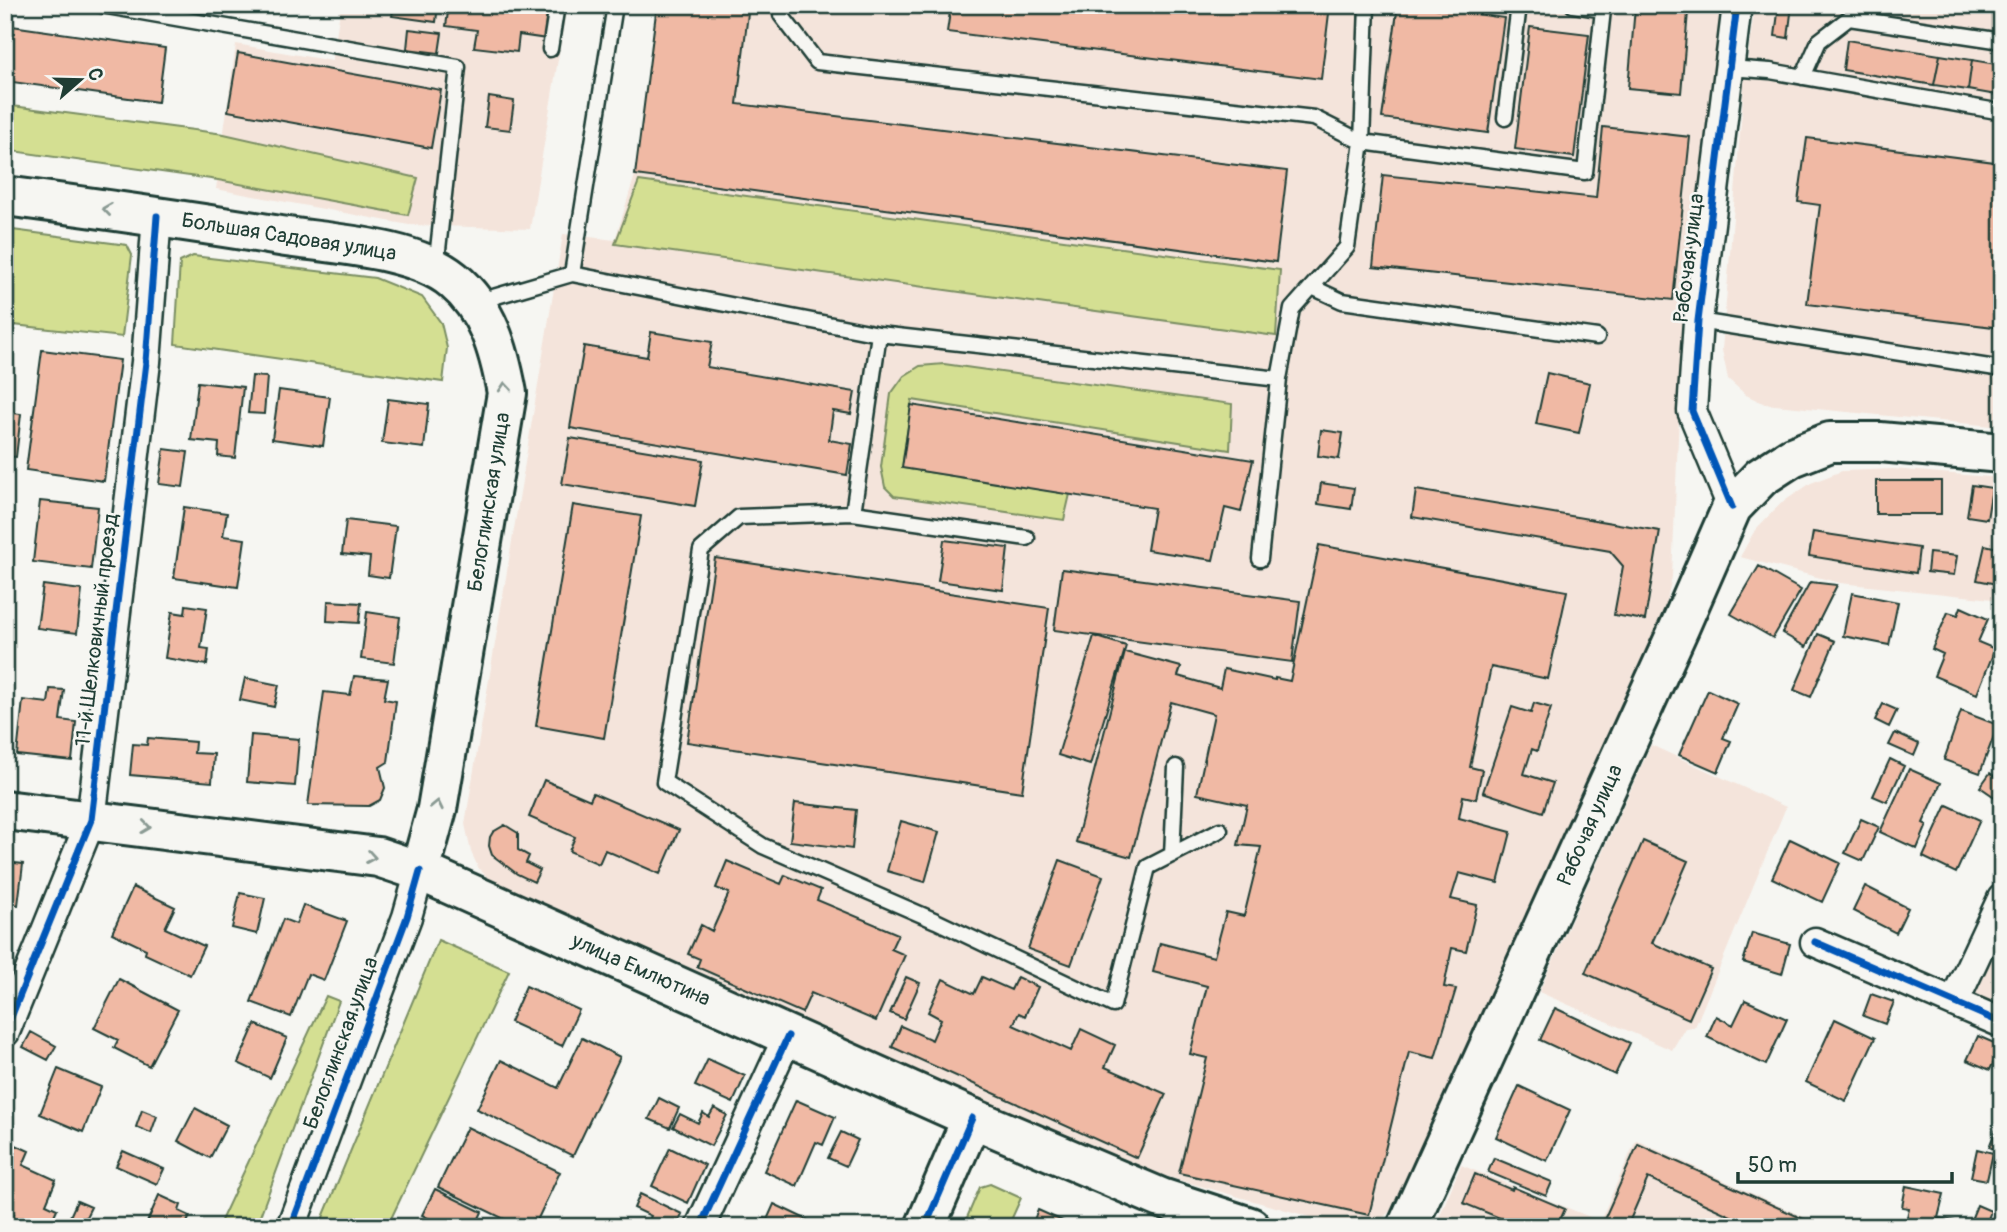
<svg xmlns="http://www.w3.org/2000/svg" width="2007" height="1232" font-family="Pangolin,sans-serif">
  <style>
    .built { fill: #f4e4db }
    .green { fill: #d4df92; stroke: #7a8e63; stroke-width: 2 }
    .building { fill: #f0b9a4; stroke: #1f3d34; stroke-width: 2 }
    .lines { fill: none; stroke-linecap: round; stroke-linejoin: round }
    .lane-casing { stroke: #1f3d34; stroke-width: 19 }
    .street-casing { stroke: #1f3d34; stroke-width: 33 }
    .secondary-casing { stroke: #1f3d34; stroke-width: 44 }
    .primary-casing { stroke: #1f3d34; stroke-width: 44 }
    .lane { stroke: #f6f6f2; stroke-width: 14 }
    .street { stroke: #f6f6f2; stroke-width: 28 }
    .secondary { stroke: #f6f6f2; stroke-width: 38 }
    .primary { stroke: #f6f6f2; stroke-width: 38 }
    .cycleway-casing { stroke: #f6f6f2; stroke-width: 11 }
    .cycleway { stroke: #0057b8; stroke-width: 7 }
    .oneway { stroke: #8a9a93 }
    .labels { text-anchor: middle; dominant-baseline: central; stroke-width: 5; stroke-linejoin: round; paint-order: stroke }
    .street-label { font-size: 21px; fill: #1f3d34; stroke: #f6f6f2 }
  </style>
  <rect width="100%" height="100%" fill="#f6f6f2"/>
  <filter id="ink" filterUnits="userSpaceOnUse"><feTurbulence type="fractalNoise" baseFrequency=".0143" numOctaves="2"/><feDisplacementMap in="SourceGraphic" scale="14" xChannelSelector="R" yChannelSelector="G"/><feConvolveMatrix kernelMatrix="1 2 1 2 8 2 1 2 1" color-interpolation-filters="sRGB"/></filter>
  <g filter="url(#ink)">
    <!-- built -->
    <path class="built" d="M 341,5 L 567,5 L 530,229 L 409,225 L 216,189 L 236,44 L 332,61 Z
      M 657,5 L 1724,5 L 1683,322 L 1672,577 L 1660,631 L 1397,1204 L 1385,1216 L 1369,1224 L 1346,1227 L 1158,1174 L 968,1096 L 800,1019 L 517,899 L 500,889 L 479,869 L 471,852 L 465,824 L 563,234 L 615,240 L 635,175 Z
      M 1755,5 L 2002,6 L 2002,427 L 1765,404 L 1746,395 L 1728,379 L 1722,350 L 1744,85 Z
      M 1893,469 L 2002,478 L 2002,600 L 1840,583 L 1740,557 L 1755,530 L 1780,504 L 1811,483 L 1842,471 Z
      M 1651,745 L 1786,807 L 1695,1027 L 1685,1028 L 1672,1050 L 1539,992 Z
      M 2002,919 L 2002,1031 L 1962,1014 Z
      M 1636,1140 L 1825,1227 L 1435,1227 L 1461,1165 L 1600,1221 Z"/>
    <!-- green -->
    <path class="green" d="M 5,105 L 224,134 L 418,178 L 408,215 L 218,180 L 5,150 Z
      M 639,181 L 1280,270 L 1276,336 L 615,244 Z
      M 5,229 L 127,245 L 132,255 L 122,337 L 5,324 Z
      M 193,256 L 375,278 L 422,297 L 441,323 L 447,348 L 443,382 L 175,344 L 180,262 Z
      M 944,364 L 1232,404 L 1230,450 L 912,400 L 902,468 L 1070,494 L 1064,520 L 894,496 L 885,487 L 881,467 L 891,394 L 904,376 L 920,366 Z
      M 438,940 L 509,971 L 387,1227 L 319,1227 Z
      M 326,996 L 339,1001 L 256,1227 L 218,1227 Z
      M 990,1184 L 1021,1198 L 1008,1227 L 963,1227 L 980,1187 Z"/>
    <!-- building -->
    <path class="building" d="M 394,5 L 438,5 L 436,22 L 392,16 Z
      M 449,5 L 551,5 L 547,39 L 519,35 L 517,52 L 474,47 L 477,30 L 446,26 Z
      M 657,5 L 749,5 L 737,104 L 1287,171 L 1276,262 L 635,175 Z
      M 951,5 L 1330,5 L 1321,79 L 947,32 Z
      M 1398,5 L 1414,5 L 1504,18 L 1488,133 L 1382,118 Z
      M 1779,5 L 1792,5 L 1788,38 L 1775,36 Z
      M 1635,7 L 1688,12 L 1681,93 L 1628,88 Z
      M 5,25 L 165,48 L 158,102 L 5,81 Z
      M 1530,27 L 1589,34 L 1574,157 L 1515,149 Z
      M 409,29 L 442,33 L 439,53 L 407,49 Z
      M 1847,40 L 1940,55 L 1934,85 L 1843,70 Z
      M 238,53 L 441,90 L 431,148 L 228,111 Z
      M 1940,55 L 1972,60 L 1968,90 L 1934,85 Z
      M 1972,60 L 2002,65 L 2002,96 L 1968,90 Z
      M 489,97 L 514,101 L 510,130 L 485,127 Z
      M 1603,127 L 1690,137 L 1673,300 L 1373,267 L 1383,175 L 1596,198 Z
      M 1807,138 L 2002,163 L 2002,328 L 1807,304 L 1820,205 L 1798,202 Z
      M 651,332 L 712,342 L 707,367 L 855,392 L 851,414 L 833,411 L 829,440 L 852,444 L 847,475 L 570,428 L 584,346 L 647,357 Z
      M 42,350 L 120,360 L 104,481 L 26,470 Z
      M 1547,373 L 1590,383 L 1579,433 L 1536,424 Z
      M 252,376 L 267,377 L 264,414 L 248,413 Z
      M 198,382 L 243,387 L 235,458 L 218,456 L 219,443 L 191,440 Z
      M 279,390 L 330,397 L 323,446 L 272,439 Z
      M 388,399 L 429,404 L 424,448 L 382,443 Z
      M 911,405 L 1253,460 L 1241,512 L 1225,508 L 1213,560 L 1147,550 L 1154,508 L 902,468 Z
      M 5,412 L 21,414 L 16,457 L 5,456 Z
      M 1321,430 L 1343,433 L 1339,459 L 1318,456 Z
      M 570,438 L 703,460 L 695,506 L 562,484 Z
      M 164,449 L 188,452 L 183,487 L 159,484 Z
      M 1876,481 L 1941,481 L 1941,514 L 1876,514 Z
      M 1321,483 L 1354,488 L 1351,509 L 1318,504 Z
      M 1972,485 L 1992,488 L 1987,519 L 1967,516 Z
      M 1416,490 L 1660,531 L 1645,620 L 1614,615 L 1623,566 L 1610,551 L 1412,517 Z
      M 40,501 L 98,507 L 91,569 L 33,562 Z
      M 573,505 L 641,516 L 604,738 L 536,726 Z
      M 184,507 L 227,513 L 223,536 L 245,539 L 238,587 L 174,578 Z
      M 346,520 L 396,526 L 389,578 L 368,575 L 370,557 L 342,554 Z
      M 1813,532 L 1919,548 L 1916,573 L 1809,556 Z
      M 944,540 L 1008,548 L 1003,590 L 938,581 Z
      M 1319,545 L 1567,591 L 1548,679 L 1491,667 L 1470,767 L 1482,770 L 1476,799 L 1463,796 L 1459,818 L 1511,832 L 1498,883 L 1459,873 L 1451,899 L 1477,905 L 1466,951 L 1452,948 L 1444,987 L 1456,989 L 1435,1058 L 1409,1052 L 1369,1215 L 1179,1173 L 1207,1058 L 1190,1054 L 1207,986 L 1153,972 L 1160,943 L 1214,957 L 1226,912 L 1244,916 L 1261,847 L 1238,845 L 1247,805 L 1197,794 L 1214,714 L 1171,702 L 1131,857 L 1076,842 L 1125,652 L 1181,667 L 1178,676 L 1220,688 L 1224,669 L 1275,680 L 1275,678 L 1290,681 Z
      M 1985,545 L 2002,549 L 2002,564 L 1997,584 L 1977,580 Z
      M 1929,553 L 1957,556 L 1954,575 L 1927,572 Z
      M 715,558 L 1049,608 L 1022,792 L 687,742 Z
      M 1759,566 L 1801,590 L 1773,638 L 1731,614 Z
      M 1062,569 L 1300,601 L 1292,662 L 1054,630 Z
      M 1810,582 L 1837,585 L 1806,647 L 1782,633 Z
      M 43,585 L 82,590 L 77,633 L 37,628 Z
      M 1852,593 L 1898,602 L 1889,645 L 1843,636 Z
      M 328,601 L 361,603 L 359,623 L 327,621 Z
      M 186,605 L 207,608 L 201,648 L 209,649 L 207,665 L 165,658 L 172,612 L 185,614 Z
      M 1961,607 L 1988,619 L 1978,642 L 1995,649 L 1977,694 L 1934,676 L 1943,654 L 1932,649 L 1948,612 L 1958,615 Z
      M 367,612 L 400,617 L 394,663 L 361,659 Z
      M 1818,634 L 1835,641 L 1811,697 L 1794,690 Z
      M 1094,636 L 1126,646 L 1090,765 L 1058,755 Z
      M 354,676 L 388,679 L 384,699 L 396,701 L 388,762 L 380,767 L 385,788 L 380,800 L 369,806 L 308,805 L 324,692 L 350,695 Z
      M 245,678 L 279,685 L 274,707 L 240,700 Z
      M 50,689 L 64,690 L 60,720 L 76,722 L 72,761 L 17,755 L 23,700 L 48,703 Z
      M 1708,690 L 1738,704 L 1723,738 L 1731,741 L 1718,772 L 1679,755 Z
      M 1534,703 L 1551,708 L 1537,751 L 1532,749 L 1524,774 L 1553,783 L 1543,812 L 1483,792 L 1512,707 L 1531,713 Z
      M 1883,704 L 1897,710 L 1889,727 L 1875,720 Z
      M 1961,711 L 1998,725 L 1980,773 L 1944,760 Z
      M 1895,733 L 1919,744 L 1914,756 L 1889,745 Z
      M 251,735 L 299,739 L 295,786 L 247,782 Z
      M 148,738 L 195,742 L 194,753 L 214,754 L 212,782 L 130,775 L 133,744 L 147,745 Z
      M 1890,759 L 1904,766 L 1887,802 L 1873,796 Z
      M 1909,769 L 1941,783 L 1923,823 L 1927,825 L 1917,849 L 1880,832 Z
      M 1990,773 L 2002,781 L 2002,802 L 1980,787 Z
      M 544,780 L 590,800 L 593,793 L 679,830 L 660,874 L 605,850 L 599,864 L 569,851 L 575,837 L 529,817 Z
      M 795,803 L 856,810 L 852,849 L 790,841 Z
      M 1947,805 L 1980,820 L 1956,873 L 1923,857 Z
      M 1861,819 L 1879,827 L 1863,861 L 1845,853 Z
      M 901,821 L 939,832 L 925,882 L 887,871 Z
      M 505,825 L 518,833 L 518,850 L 529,856 L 526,863 L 540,870 L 534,882 L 517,874 L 492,855 L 489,846 L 490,837 L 493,832 Z
      M 1790,839 L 1840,863 L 1822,902 L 1772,878 Z
      M 1643,841 L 1688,861 L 1652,943 L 1711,969 L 1689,1019 L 1585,973 Z
      M 1060,860 L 1103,876 L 1071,965 L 1028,949 Z
      M 727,861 L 781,884 L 785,875 L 821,890 L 817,900 L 898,934 L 891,949 L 905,955 L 876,1021 L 811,993 L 802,1013 L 697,967 L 700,959 L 688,954 L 701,925 L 712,931 L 729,893 L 716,888 Z
      M 5,862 L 23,864 L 18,905 L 5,903 Z
      M 1865,886 L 1908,908 L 1896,933 L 1853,911 Z
      M 133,887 L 175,907 L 165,928 L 204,946 L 190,975 L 145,954 L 146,949 L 112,933 Z
      M 240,893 L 265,898 L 257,934 L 232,928 Z
      M 303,905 L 347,921 L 324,980 L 308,974 L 291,1017 L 251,1002 L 283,919 L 296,924 Z
      M 1752,933 L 1790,944 L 1782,974 L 1743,962 Z
      M 906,977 L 920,983 L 904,1019 L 890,1013 Z
      M 982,977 L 1011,990 L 1017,977 L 1038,987 L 1025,1016 L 1019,1013 L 1013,1025 L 1071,1051 L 1081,1029 L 1115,1045 L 1105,1067 L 1166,1094 L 1137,1158 L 892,1047 L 901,1026 L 932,1040 L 941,1019 L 928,1012 L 943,979 L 974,994 Z
      M 119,979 L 178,1010 L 149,1066 L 114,1048 L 118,1040 L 94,1028 Z
      M 526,986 L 579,1010 L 562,1046 L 510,1022 Z
      M 1871,994 L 1894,1002 L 1885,1024 L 1863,1016 Z
      M 1745,1000 L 1787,1019 L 1766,1065 L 1707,1037 L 1716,1016 L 1733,1025 Z
      M 1555,1008 L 1630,1043 L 1615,1075 L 1540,1040 Z
      M 1835,1019 L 1875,1038 L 1846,1101 L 1806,1082 Z
      M 255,1024 L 287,1038 L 270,1078 L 238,1063 Z
      M 31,1032 L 56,1046 L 48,1060 L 23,1047 Z
      M 1978,1036 L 2001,1046 L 1990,1070 L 1967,1060 Z
      M 582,1038 L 620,1057 L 573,1156 L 477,1109 L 501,1060 L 558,1088 Z
      M 708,1059 L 745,1076 L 733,1103 L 695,1086 Z
      M 58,1069 L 101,1087 L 83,1132 L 40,1114 Z
      M 1519,1086 L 1570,1110 L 1547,1161 L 1496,1137 Z
      M 659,1098 L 679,1108 L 670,1128 L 649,1119 Z
      M 796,1100 L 835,1117 L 823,1145 L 816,1142 L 797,1186 L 764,1171 Z
      M 195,1108 L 227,1125 L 210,1158 L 178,1141 Z
      M 714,1108 L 727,1115 L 711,1146 L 673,1127 L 680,1114 L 698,1123 L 703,1113 L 709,1117 Z
      M 142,1110 L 157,1116 L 151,1133 L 136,1127 Z
      M 2002,1115 L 2002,1152 L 1989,1147 Z
      M 467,1127 L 560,1172 L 534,1227 L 521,1227 L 438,1187 Z
      M 841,1132 L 858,1140 L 846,1166 L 828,1158 Z
      M 5,1140 L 29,1151 L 23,1165 L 56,1180 L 46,1204 L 57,1209 L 49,1227 L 9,1225 L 14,1214 L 5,1210 Z
      M 1638,1144 L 1821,1227 L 1755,1227 L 1648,1178 L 1627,1227 L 1608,1227 L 1602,1224 Z
      M 670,1148 L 705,1165 L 688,1203 L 652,1186 Z
      M 1977,1149 L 1993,1153 L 1987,1180 L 1971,1177 Z
      M 123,1151 L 164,1169 L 157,1184 L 116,1166 Z
      M 1494,1158 L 1552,1182 L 1546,1196 L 1488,1172 Z
      M 1475,1174 L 1512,1190 L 1513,1187 L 1565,1209 L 1557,1227 L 1496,1227 L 1500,1218 L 1463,1203 Z
      M 1906,1186 L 1944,1194 L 1938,1218 L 1954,1221 L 1952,1227 L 1905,1227 L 1909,1208 L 1902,1207 Z
      M 435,1189 L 482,1212 L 475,1227 L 445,1227 L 422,1215 Z
      M 640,1194 L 682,1214 L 676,1227 L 646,1227 L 651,1216 L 634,1208 Z
      M 159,1195 L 181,1205 L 179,1211 L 190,1216 L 185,1227 L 145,1227 Z
      M 77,1201 L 91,1207 L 81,1227 L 68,1221 Z
      M 774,1204 L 812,1222 L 810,1227 L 759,1227 L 763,1218 L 767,1220 Z
      M 1977,1205 L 1991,1211 L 1985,1227 L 1968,1227 Z
      M 1038,1210 L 1076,1227 L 1031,1227 Z"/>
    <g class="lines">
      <defs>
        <path id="lane" d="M 101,5 L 458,67 L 436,268
          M 782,5 L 781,15 L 817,62 L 1314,118 L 1362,142 L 1585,172 L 1603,10 L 1573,5
          M 550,49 L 557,5
          M 1729,68 L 1770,71 L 2002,112
          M 1803,77 L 1819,41 L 1849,18 L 2002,41
          M 1505,118 L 1519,5
          M 572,274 L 615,5
          M 1312,287 L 1342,301 L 1597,337
          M 476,302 L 572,274 L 879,334 L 1279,379
          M 1698,321 L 2002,369
          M 879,334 L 853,513 L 1027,538
          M 853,513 L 739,517 L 701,550 L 664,782 L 763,846 L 936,921 L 1113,1005 L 1148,867 L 1220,830
          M 1260,559 L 1279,379 L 1292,309 L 1347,247 L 1362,142 L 1367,5
          M 1172,855 L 1176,767"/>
        <path id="street" d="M 1732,507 L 1692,411 L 1698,321 L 1737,5
          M 1815,942 L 2002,1023
          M 1954,1002 L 2002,899
          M 5,1032 L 91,820 L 146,362 L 157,216
          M 291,1227 L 407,917 L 420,871
          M 700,1227 L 788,1036"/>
        <path id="secondary" d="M 925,1227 L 972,1118"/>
        <path id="primary" d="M 5,196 C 97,208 188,221 280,236 C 331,244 413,247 453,280 C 488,309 499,350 507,393 L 437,809 L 420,871
          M 5,810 L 378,857 L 420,871 L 972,1118 L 1161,1198 L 1250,1227
          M 1407,1227 L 1680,626 L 1732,507 L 1761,477 L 1792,457 L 1830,442 L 1880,442 L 2002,453"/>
      </defs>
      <!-- lane casing -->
      <use href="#lane" class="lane-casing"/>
      <!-- street casing -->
      <use href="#street" class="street-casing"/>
      <!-- secondary casing -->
      <use href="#secondary" class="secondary-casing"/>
      <!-- primary casing -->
      <use href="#primary" class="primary-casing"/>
      <!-- lane -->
      <use href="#lane" class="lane"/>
      <!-- street -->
      <use href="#street" class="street"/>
      <!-- secondary -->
      <use href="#secondary" class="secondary"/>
      <!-- primary -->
      <use href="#primary" class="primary"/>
      <defs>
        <path id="cycleway" d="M 1732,507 L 1692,411 L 1698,321 L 1737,5
          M 1815,942 L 2002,1023
          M 5,1032 L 91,820 L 146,362 L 157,216
          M 291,1227 L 407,917 L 420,871
          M 700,1227 L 788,1036
          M 925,1227 L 972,1118"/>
      </defs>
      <!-- cycleway casing -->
      <use href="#cycleway" class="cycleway-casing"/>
      <!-- cycleway -->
      <use href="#cycleway" class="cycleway"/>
    </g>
    <!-- one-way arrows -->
    <defs><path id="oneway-chevron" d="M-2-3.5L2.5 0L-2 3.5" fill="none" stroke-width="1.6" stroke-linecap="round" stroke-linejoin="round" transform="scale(1.75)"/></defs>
    <g class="oneway">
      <use href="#oneway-chevron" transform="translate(107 209) rotate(-172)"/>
      <use href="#oneway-chevron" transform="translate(505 387) rotate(-95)"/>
      <use href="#oneway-chevron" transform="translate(437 805) rotate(-78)"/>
      <use href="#oneway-chevron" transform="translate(146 827) rotate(7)"/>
      <use href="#oneway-chevron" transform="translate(371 857) rotate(10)"/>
    </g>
  </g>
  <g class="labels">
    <!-- street labels -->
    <g class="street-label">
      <text transform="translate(289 237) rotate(9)">Большая Садовая улица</text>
      <text transform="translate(1689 258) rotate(-83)">Рабочая улица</text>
      <text transform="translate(489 502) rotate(-81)">Белоглинская улица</text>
      <text transform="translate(97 630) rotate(-83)">11-й Шелковичный проезд</text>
      <text transform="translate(1590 825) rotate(-66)">Рабочая улица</text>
      <text transform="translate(641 970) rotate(24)">улица Емлютина</text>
      <text transform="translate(341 1043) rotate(-70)">Белоглинская улица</text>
    </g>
  </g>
  <!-- margin -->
  <rect width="2007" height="1232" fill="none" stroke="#f6f6f2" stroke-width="28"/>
  <rect x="14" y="14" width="1979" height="1204" fill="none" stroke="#1f3d34" stroke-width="2.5" filter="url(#ink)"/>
  <!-- north arrow -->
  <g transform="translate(80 80) rotate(70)" stroke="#f6f6f2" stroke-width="5" paint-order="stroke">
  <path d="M0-5L12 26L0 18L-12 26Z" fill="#1f3d34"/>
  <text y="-10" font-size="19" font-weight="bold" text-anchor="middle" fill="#1f3d34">С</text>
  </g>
  <!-- scale -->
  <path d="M1738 1172v10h214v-10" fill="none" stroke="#1f3d34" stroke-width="3.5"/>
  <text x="1748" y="1172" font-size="21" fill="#1f3d34" stroke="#f6f6f2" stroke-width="5" paint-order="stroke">50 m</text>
</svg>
